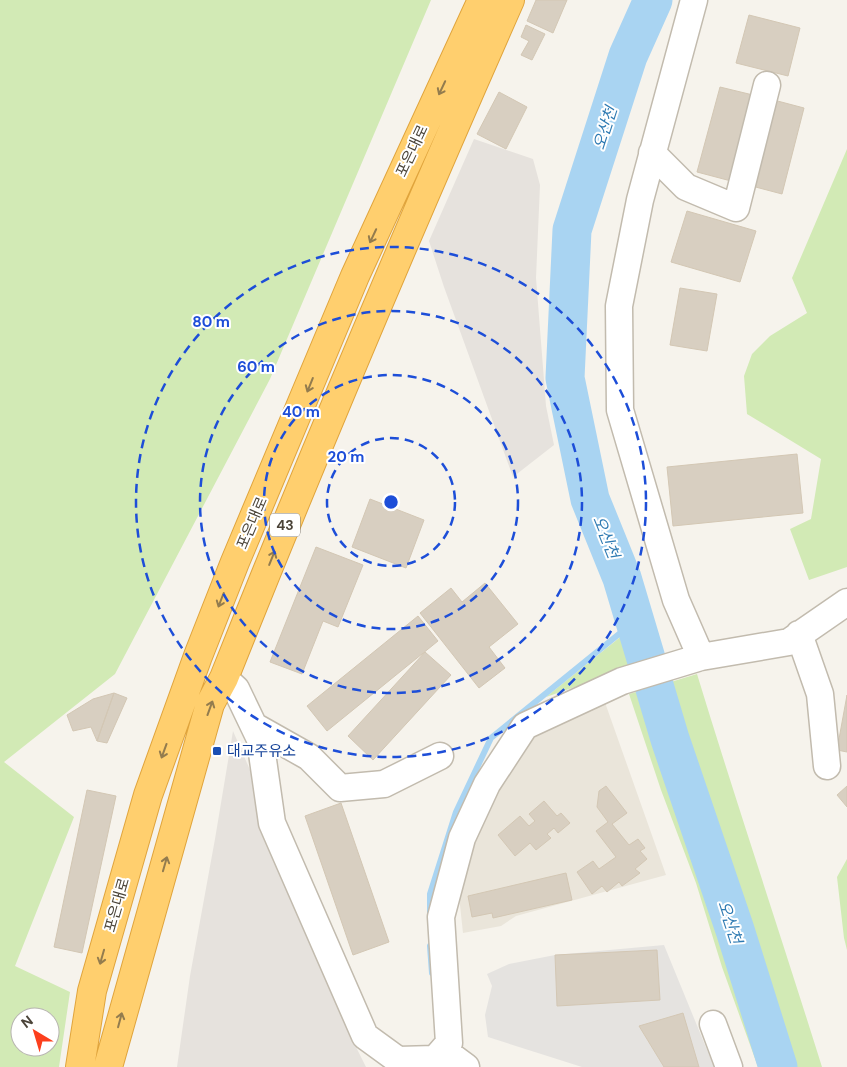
<svg xmlns="http://www.w3.org/2000/svg" width="847" height="1067" font-family="'DM Sans','Noto Sans KR',sans-serif">
  <style>
    .residential { fill: #eae5da }
    .industrial { fill: #e6e2dd }
    .green { fill: #d2eab5; fill-rule: evenodd }
    .parking { fill: #e5e3e0 }
    .lines { fill: none; stroke-linecap: round; stroke-linejoin: round }
    .stream { stroke: #a9d4f2; stroke-width: 6 }
    .river { stroke: #a9d4f2; stroke-width: 39 }
    .building { fill: #d8cfc1; stroke: #d3c7b4 }
    .minor-casing { stroke: #c2bbae; stroke-width: 29 }
    .highway-casing { stroke: #e0a43c; stroke-width: 30 }
    .minor { stroke: #fff; stroke-width: 26 }
    .highway { stroke: #ffcf6e; stroke-width: 28 }
    .oneway { stroke: #937c4e }
    .ring { fill: none; stroke: #1d4ed8; stroke-width: 2.5; stroke-dasharray: 9 6 }
    .transit-dot { fill: #1a4fb4; stroke: #fff; stroke-width: 2 }
    .labels { text-anchor: middle; dominant-baseline: central; stroke-width: 4; stroke-linejoin: round; paint-order: stroke }
    .shield { fill: #fff; stroke: #817c74; stroke-width: 1 }
    .shield-label { font-size: 14px; font-weight: bold; fill: #4b4439 }
    .street-label { font-size: 15px; fill: #4b4439; stroke: #fff }
    .transit-label { font-size: 15px; fill: #164399; stroke: #fff; text-anchor: start }
    .water-label { font-size: 16px; font-style: italic; fill: #2e7ab2; stroke: #fff }
    .centre { fill: #1d4ed8; stroke: #fff; stroke-width: 2.5 }
    .ring-label { font-size: 15px; text-anchor: middle; font-weight: bold; fill: #1d4ed8; stroke: #fff; stroke-width: 4; stroke-linejoin: round; paint-order: stroke }
  </style>
  <rect width="100%" height="100%" fill="#f6f3ec"/>
  <!-- residential -->
  <path class="residential" d="M 602,694 L 666,875 L 516,916 L 501,926 L 463,933 L 459,896 L 484,803 L 530,733 Z"/>
  <!-- industrial -->
  <path class="industrial" d="M 474,139 L 533,159 L 540,185 L 536,278 L 546,406 L 554,445 L 513,477 L 444,287 L 429,241 Z
    M 233,731 L 250,770 L 357,1049 L 366,1067 L 177,1067 L 190,976 L 215,839 Z"/>
  <!-- green -->
  <path class="green" d="M 0,0 L 431,0 L 270,379 L 115,674 L 4,762 L 74,817 L 15,966 L 70,992 L 59,1067 L 0,1067 ZM 20,1017 L 50,1017 L 50,1047 L 20,1047 Z
    M 847,149 L 847,567 L 809,580 L 790,529 L 811,519 L 821,459 L 747,414 L 744,376 L 752,354 L 770,336 L 807,313 L 792,278 Z
    M 634,626 L 644,663 L 546,697 Z
    M 697,674 C 737,805 781,936 822,1067 L 785,1067 L 661,685 Z
    M 647,689 L 732,932 L 773,1067 L 758,1067 L 722,967 L 696,883 L 661,790 L 629,694 Z
    M 847,859 L 847,950 L 844,938 L 837,877 Z"/>
  <!-- parking -->
  <path class="parking" d="M 664,945 L 714,1067 L 582,1067 L 488,1037 L 485,1015 L 492,986 L 487,974 L 509,964 L 555,955 Z"/>
  <g class="lines">
    <!-- stream -->
    <path class="stream" d="M 430,916 L 430,894 L 456,812 L 491,738 L 635,621
      M 430,946 L 432,973"/>
    <!-- river -->
    <path class="river" d="M 653,0 L 628,56 L 572,230 L 565,378 L 590,499 L 622,578 L 670,739 L 735,930 L 778,1067"/>
  </g>
  <!-- building -->
  <path class="building" d="M 536,0 L 567,0 L 553,33 L 527,21 Z
    M 749,15 L 800,28 L 788,76 L 736,63 Z
    M 526,25 L 545,34 L 532,60 L 521,55 L 529,41 L 521,37 Z
    M 720,87 L 753,95 L 731,181 L 697,172 Z
    M 499,92 L 527,107 L 506,149 L 477,134 Z
    M 770,99 L 804,108 L 782,194 L 748,185 Z
    M 687,211 L 756,231 L 740,282 L 671,262 Z
    M 680,288 L 717,294 L 707,351 L 670,345 Z
    M 797,454 L 803,513 L 673,526 L 667,467 Z
    M 370,499 L 424,520 L 406,568 L 352,547 Z
    M 316,547 L 363,565 L 338,627 L 323,621 L 302,674 L 270,662 Z
    M 485,583 L 518,624 L 489,647 L 505,668 L 479,688 L 420,613 L 451,588 L 462,602 Z
    M 418,616 L 438,641 L 327,731 L 307,706 Z
    M 425,652 L 451,675 L 373,760 L 348,736 Z
    M 114,693 L 127,698 L 107,743 L 97,741 Z
    M 114,693 L 97,741 L 91,727 L 73,731 L 67,715 L 93,699 Z
    M 847,695 L 847,752 L 837,750 Z
    M 606,786 L 627,813 L 612,824 L 629,845 L 638,839 L 645,848 L 640,851 L 647,859 L 635,869 L 640,873 L 622,886 L 619,882 L 607,892 L 602,886 L 592,894 L 577,872 L 593,861 L 599,869 L 616,857 L 596,831 L 608,822 L 597,807 L 599,791 Z
    M 847,786 L 847,807 L 837,795 Z
    M 87,790 L 116,796 L 82,953 L 54,947 Z
    M 544,801 L 557,816 L 561,813 L 570,823 L 558,833 L 554,828 L 547,834 L 551,838 L 536,850 L 530,843 L 515,856 L 498,835 L 520,816 L 529,826 L 535,821 L 529,814 Z
    M 341,803 L 389,942 L 353,955 L 305,816 Z
    M 566,873 L 572,900 L 493,918 L 492,913 L 472,917 L 468,896 Z
    M 657,950 L 660,1000 L 557,1006 L 555,955 Z
    M 683,1013 L 699,1067 L 664,1067 L 639,1026 Z"/>
  <g class="lines">
    <defs>
      <path id="minor" d="M 694,0 L 640,200 L 619,306 L 620,410 L 676,600 L 701,657
        M 652,153 L 686,187 L 736,208 L 767,85
        M 799,634 L 820,694 L 827,766
        M 224,678 L 236,689 L 260,739 L 272,823 L 365,1036 L 398,1060 L 435,1059 L 449,1043 L 441,917 L 462,838 L 487,784 L 525,726 L 622,681 L 701,657 L 789,642 L 847,602
        M 254,726 L 309,757 L 340,788 L 384,784 L 440,756
        M 713,1024 L 729,1067
        M 443,1050 L 466,1067"/>
      <path id="highway" d="M 80,1067 L 92,991 L 148,795 L 198,656 L 235,562 L 355,276 L 482,0
        M 108,1067 L 210,704 L 224,678 C 315,450 411,224 510,0"/>
    </defs>
    <!-- minor casing -->
    <use href="#minor" class="minor-casing"/>
    <!-- highway casing -->
    <use href="#highway" class="highway-casing"/>
    <!-- minor -->
    <use href="#minor" class="minor"/>
    <!-- highway -->
    <use href="#highway" class="highway"/>
  </g>
  <!-- one-way arrows -->
  <defs><path id="oneway-shaft" d="M-6 0H5M1.5-3L5.5 0L1.5 3" fill="none" stroke-width="1.6" stroke-linecap="round" stroke-linejoin="round" transform="scale(1.25)"/></defs>
  <g class="oneway">
    <use href="#oneway-shaft" transform="translate(442 88) rotate(115)"/>
    <use href="#oneway-shaft" transform="translate(373 236) rotate(115)"/>
    <use href="#oneway-shaft" transform="translate(310 385) rotate(112)"/>
    <use href="#oneway-shaft" transform="translate(272 558) rotate(-68)"/>
    <use href="#oneway-shaft" transform="translate(221 600) rotate(111)"/>
    <use href="#oneway-shaft" transform="translate(210 708) rotate(-70)"/>
    <use href="#oneway-shaft" transform="translate(164 751) rotate(110)"/>
    <use href="#oneway-shaft" transform="translate(165 864) rotate(-74)"/>
    <use href="#oneway-shaft" transform="translate(102 957) rotate(106)"/>
    <use href="#oneway-shaft" transform="translate(120 1020) rotate(-75)"/>
  </g>
  <!-- distance rings -->
  <g class="ring">
    <circle cx="391" cy="502" r="64"/>
    <circle cx="391" cy="502" r="127"/>
    <circle cx="391" cy="502" r="191"/>
    <circle cx="391" cy="502" r="255"/>
  </g>
  <!-- markers -->
  <rect class="transit-dot" x="212" y="746" width="10" height="10" rx="2.5"/>
  <g class="labels">
    <!-- shield labels -->
    <rect class="shield" x="270" y="513.5" width="30" height="23" rx="4"/>
    <g class="shield-label">
      <text x="285" y="525">43</text>
    </g>
    <!-- street labels -->
    <g class="street-label">
      <text transform="translate(412 151) rotate(-65)">포은대로</text>
      <text transform="translate(252 523) rotate(-67)">포은대로</text>
      <text transform="translate(117 905) rotate(-74)">포은대로</text>
    </g>
    <!-- transit labels -->
    <g class="transit-label">
      <text x="227" y="751">대교주유소</text>
    </g>
    <!-- water labels -->
    <g class="water-label">
      <text transform="translate(605 128) rotate(-72)">오산천</text>
      <text transform="translate(606 537) rotate(68)">오산천</text>
      <text transform="translate(730 922) rotate(72)">오산천</text>
    </g>
  </g>
  <circle cx="391" cy="502" r="8" class="centre"/>
  <g class="ring-label">
    <text x="211" y="327">80 m</text>
    <text x="256" y="372">60 m</text>
    <text x="301" y="417">40 m</text>
    <text x="346" y="462">20 m</text>
  </g>
  <!-- north arrow -->
  <g transform="translate(35 1032) rotate(322)"><circle r="24" fill="#ffffff" stroke="#b7b4b0"/>
  <path d="M0-4L9 19L0 12L-9 19Z" fill="#fc3f1d"/>
  <text y="-8" font-size="14" font-weight="bold" text-anchor="middle" fill="#4b4439">N</text>
  </g>
</svg>
